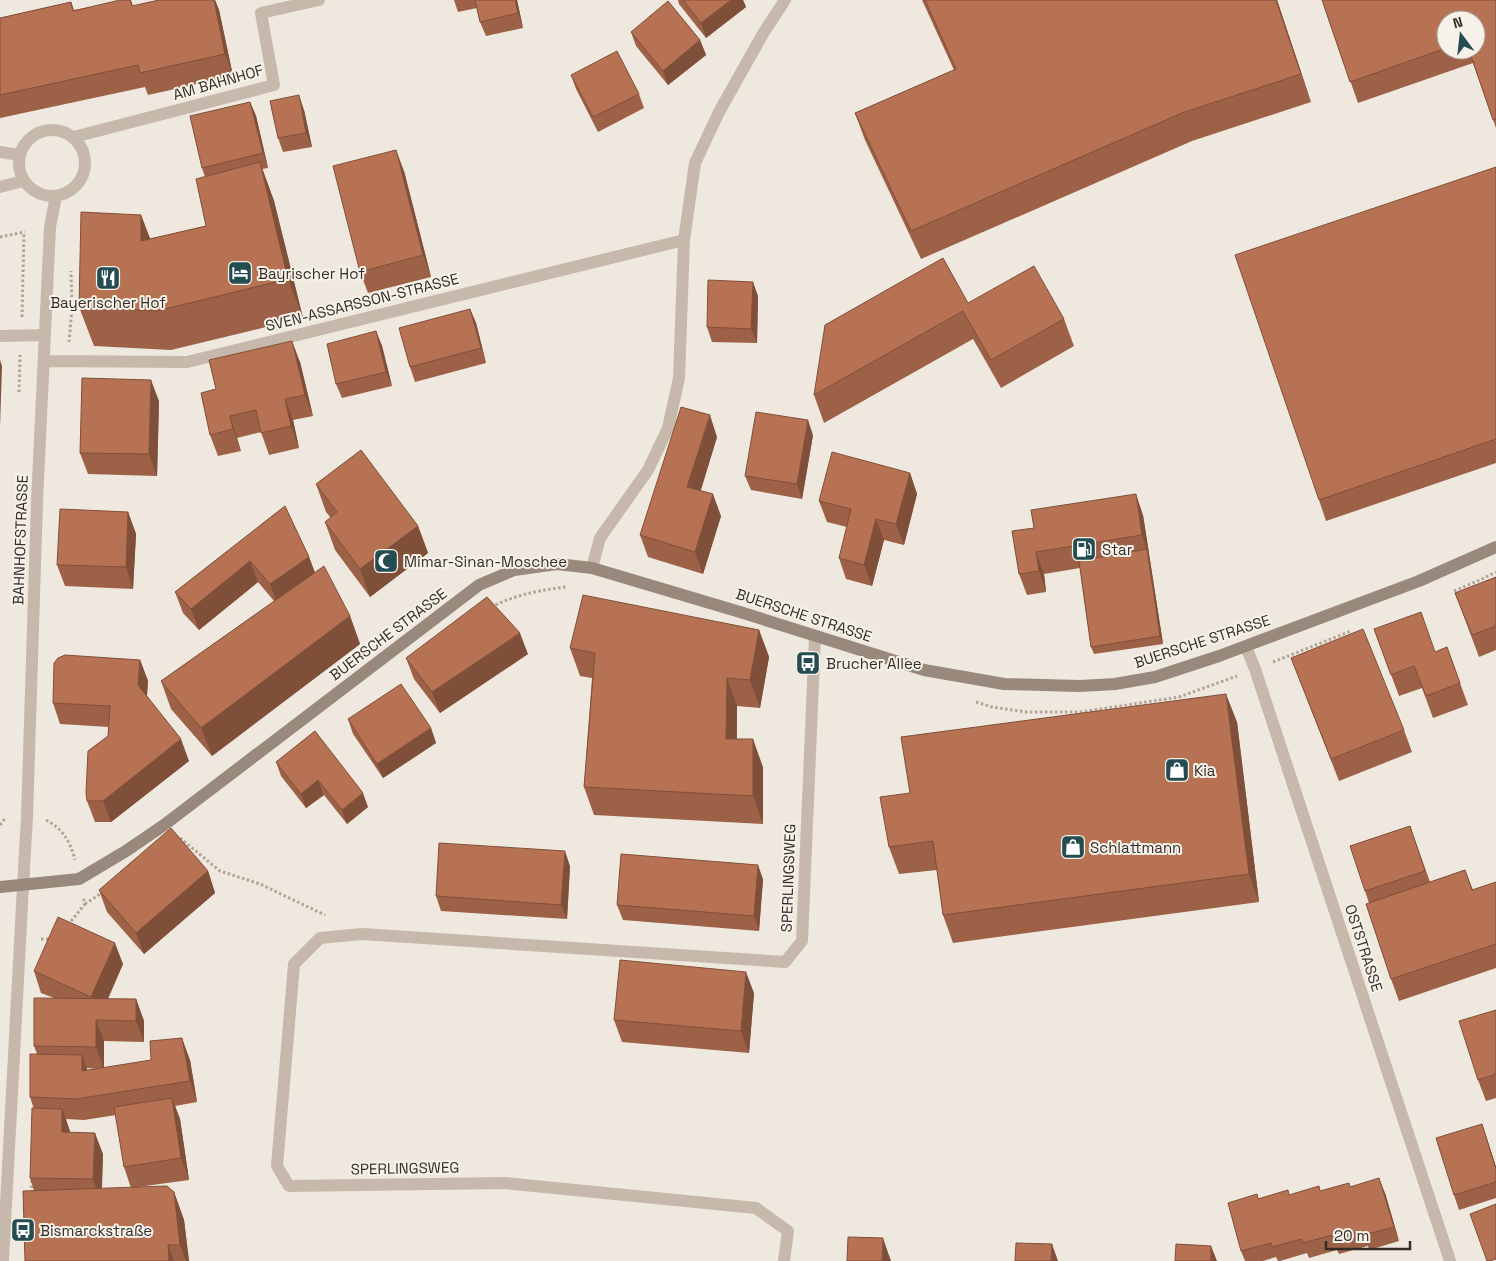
<svg xmlns="http://www.w3.org/2000/svg" width="1496" height="1261" font-family="'Space Grotesk',sans-serif">
  <style>
    .lines { fill: none; stroke-linecap: round; stroke-linejoin: round }
    .path { stroke: #b2a395; stroke-width: 3; stroke-dasharray: 2.5 2.5; stroke-linecap: butt }
    .service { stroke: #c6b9ab; stroke-width: 12 }
    .minor { stroke: #c6b9ab; stroke-width: 12 }
    .tertiary { stroke: #c6b9ab; stroke-width: 12 }
    .secondary { stroke: #99887c; stroke-width: 12 }
    .wall { fill: #9d6147; fill-rule: evenodd }
    .shaded-wall { fill: #804f3a }
    .building { fill: #b77153; stroke: #804f3a }
    .labels { text-anchor: middle; dominant-baseline: central; stroke-width: 4; stroke-linejoin: round; paint-order: stroke }
    .street-label { font-size: 15px; fill: #352d29; stroke: #f7f2e9 }
    .poi-label { font-size: 15px; fill: #352d29; stroke: #f7f2e9; text-anchor: start }
  </style>
  <rect width="100%" height="100%" fill="#efe8de"/>
  <g class="lines">
    <!-- path -->
    <path class="path" d="M 0,237 L 25,232
      M 22,317 L 24,232
      M 69,342 L 72,308 L 71,271
      M 19,392 L 20,355
      M 1454,591 L 1480,580 L 1496,572
      M 491,607 C 515,595 540,590 566,587
      M 1273,662 L 1351,631
      M 976,702 L 992,707 L 1026,712 L 1081,712 L 1179,697 L 1237,676
      M 46,820 C 63,829 70,841 75,860
      M 0,825 L 6,817
      M 180,838 L 220,871 L 260,884 L 325,915
      M 85,904 L 103,892
      M 68,925 L 85,904 L 83,897
      M 41,939 L 48,939
      M 31,1193 L 32,1179"/>
    <!-- service -->
    <path class="service" d="M 0,152 L 19,155
      M 0,187 L 23,181
      M 0,336 L 45,335"/>
    <!-- minor -->
    <path class="minor" d="M19 163a33 33 0 1 1 66 0a33 33 0 1 1-66 0Z
      M 74,137 L 274,85 L 261,13 L 319,0
      M 44,361 L 187,362 L 684,240
      M 592,568 L 600,538 L 648,470 L 668,428 L 679,378 L 684,240 L 695,163 L 719,112 L 764,32 L 785,0
      M 1246,647 L 1255,669 L 1450,1261
      M 23,886 L 27,817 L 37,502 L 50,227 L 56,196
      M 784,1261 L 788,1231 L 756,1208 L 504,1183 L 289,1186 L 277,1166 L 294,964 L 320,938 L 362,934 L 785,962 L 802,941 L 815,636"/>
    <!-- tertiary -->
    <path class="tertiary" d="M 3,1261 L 23,886"/>
    <!-- secondary -->
    <path class="secondary" d="M 0,887 L 79,879 L 126,851 L 164,825 L 479,585 L 514,570 L 557,564 L 592,568 L 740,612 L 924,670 L 1004,684 L 1080,686 L 1115,684 L 1155,677 L 1219,656 L 1419,581 L 1496,547"/>
  </g>
  <!-- wall -->
  <path class="wall" d="M 131,0 L 133,6 L 159,0 L 215,0 L 219,10 L 233,76 L 148,95 L 145,87 L 0,118 L 0,18 L 71,2 L 74,10 Z
    M 454,0 L 517,0 L 523,28 L 486,36 L 480,22 L 477,8 L 458,12 Z
    M 678,0 L 743,0 L 746,7 L 706,38 L 679,4 Z
    M 922,0 L 1277,0 L 1311,102 L 1192,141 L 921,259 L 865,140 L 855,113 L 954,70 Z
    M 1322,0 L 1496,0 L 1496,128 L 1473,63 L 1358,103 ZM 1446,20 L 1476,50 L 1446,50 Z
    M 631,32 L 700,40 L 706,55 L 668,85 L 636,46 Z
    M 571,75 L 639,94 L 644,108 L 598,132 L 576,89 Z
    M 250,102 L 256,116 L 268,168 L 262,169 L 274,201 L 303,318 L 171,350 L 94,346 L 79,307 L 141,215 L 150,239 L 206,226 L 205,177 L 202,168 Z
    M 304,110 L 312,147 L 283,152 L 278,138 Z
    M 1496,167 L 1496,463 L 1326,521 L 1319,500 Z
    M 404,171 L 431,277 L 368,293 L 360,272 Z
    M 758,296 L 757,343 L 712,342 L 707,327 Z
    M 968,303 L 1064,319 L 1074,346 L 1001,388 L 973,339 L 824,423 L 814,395 Z
    M 470,309 L 476,323 L 486,363 L 415,382 L 410,367 Z
    M 376,331 L 382,346 L 392,386 L 342,398 L 336,384 Z
    M 300,362 L 313,416 L 293,420 L 299,448 L 269,455 L 261,432 L 237,438 L 241,451 L 218,456 L 210,435 L 216,389 Z
    M 159,401 L 157,476 L 88,474 L 80,453 Z
    M 813,435 L 802,499 L 751,490 L 745,476 Z
    M 717,437 L 701,490 L 721,516 L 703,574 L 648,557 L 640,535 Z
    M 910,473 L 917,494 L 904,545 L 884,540 L 872,586 L 846,579 L 839,558 L 847,527 L 827,522 L 819,501 Z
    M 316,484 L 418,526 L 428,553 L 370,597 L 335,550 L 325,522 L 331,518 L 326,512 Z
    M 285,506 L 309,557 L 315,573 L 350,616 L 360,644 L 212,756 L 171,709 L 161,681 L 274,601 L 258,582 L 199,630 L 183,613 L 175,592 Z
    M 128,512 L 136,534 L 133,589 L 65,586 L 57,565 Z
    M 1143,515 L 1163,644 L 1094,654 L 1091,647 L 1080,568 L 1044,574 L 1046,592 L 1027,595 L 1019,574 L 1012,531 Z
    M 1496,577 L 1496,650 L 1479,657 L 1455,593 Z
    M 1374,629 L 1435,652 L 1447,647 L 1468,705 L 1433,718 L 1422,688 L 1399,696 Z
    M 759,630 L 769,657 L 760,708 L 737,706 L 737,739 L 763,767 L 763,824 L 594,815 L 584,787 L 592,678 L 580,676 L 570,648 Z
    M 528,654 L 440,713 L 414,679 L 406,658 Z
    M 1291,658 L 1404,730 L 1412,752 L 1339,781 Z
    M 140,660 L 148,681 L 147,696 L 189,761 L 111,822 L 95,822 L 87,801 L 108,736 L 109,727 L 60,724 L 53,703 Z
    M 348,719 L 431,728 L 436,743 L 383,778 L 353,734 Z
    M 1237,722 L 1259,902 L 953,943 L 943,915 L 937,870 L 899,874 L 889,847 L 910,793 Z
    M 315,731 L 368,807 L 347,824 L 324,795 L 306,808 L 281,776 L 276,762 Z
    M 1410,826 L 1430,882 L 1465,870 L 1473,890 L 1496,882 L 1496,968 L 1399,1001 L 1391,979 L 1369,903 L 1365,891 Z
    M 570,866 L 567,919 L 441,911 L 436,896 Z
    M 208,871 L 215,893 L 144,954 L 107,912 L 99,890 Z
    M 763,879 L 759,931 L 623,920 L 617,905 Z
    M 123,964 L 108,999 L 136,999 L 144,1021 L 144,1042 L 104,1041 L 104,1068 L 190,1060 L 197,1102 L 175,1106 L 180,1119 L 189,1180 L 138,1187 L 174,1192 L 184,1220 L 189,1261 L 25,1261 L 34,1191 L 30,1178 L 34,1109 L 30,1097 L 37,1054 L 34,1046 L 54,998 L 41,993 L 34,971 ZM 87,1068 L 98,1069 L 87,1070 ZM 116,1115 L 124,1167 L 131,1188 L 102,1189 L 103,1154 L 70,1132 L 66,1119 L 84,1120 Z
    M 754,993 L 749,1053 L 622,1042 L 614,1020 Z
    M 1496,1010 L 1496,1098 L 1486,1101 L 1478,1080 Z
    M 1482,1124 L 1496,1167 L 1496,1198 L 1459,1210 L 1454,1195 Z
    M 1350,1187 L 1385,1193 L 1399,1241 L 1369,1250 L 1368,1246 L 1339,1254 L 1337,1250 L 1309,1258 L 1307,1253 L 1280,1261 L 1278,1261 L 1276,1257 L 1263,1261 L 1245,1261 L 1241,1251 L 1258,1199 L 1320,1191 Z"/>
  <!-- shaded-wall -->
  <path class="shaded-wall" d="M 214,0 L 215,0 L 219,10 L 233,76 L 225,54 Z
    M 515,0 L 517,0 L 523,28 L 518,13 Z
    M 731,0 L 743,0 L 746,7 L 706,38 L 701,23 Z
    M 1276,0 L 1277,0 L 1311,102 L 1301,74 Z
    M 700,40 L 706,55 L 668,85 L 663,71 Z
    M 299,95 L 304,110 L 312,147 L 306,133 Z
    M 250,102 L 256,116 L 268,168 L 263,153 Z
    M 396,150 L 404,171 L 431,277 L 423,255 Z
    M 260,162 L 274,201 L 303,318 L 288,279 Z
    M 141,215 L 156,254 L 141,241 Z
    M 753,282 L 758,296 L 757,343 L 751,329 Z
    M 470,309 L 476,323 L 486,363 L 481,348 Z
    M 376,331 L 382,346 L 392,386 L 386,372 Z
    M 292,341 L 300,362 L 313,416 L 305,395 Z
    M 0,360 L 2,366 L 0,427 Z
    M 151,380 L 159,401 L 157,476 L 149,454 Z
    M 285,399 L 293,420 L 299,448 L 291,426 Z
    M 710,415 L 717,437 L 695,508 L 687,487 Z
    M 230,416 L 237,438 L 241,451 L 233,429 Z
    M 808,420 L 813,435 L 802,499 L 797,484 Z
    M 910,473 L 917,494 L 904,545 L 896,524 Z
    M 713,494 L 721,516 L 703,574 L 695,552 Z
    M 1136,494 L 1143,515 L 1163,644 L 1160,636 L 1147,550 L 1142,535 Z
    M 128,512 L 136,534 L 133,589 L 126,567 Z
    M 876,519 L 884,540 L 872,586 L 864,565 Z
    M 418,526 L 428,553 L 370,597 L 360,569 Z
    M 1036,552 L 1044,574 L 1046,592 L 1039,571 Z
    M 309,557 L 317,578 L 278,605 L 270,584 Z
    M 250,561 L 258,582 L 199,630 L 191,609 Z
    M 350,616 L 360,644 L 212,756 L 201,728 Z
    M 759,630 L 769,657 L 760,708 L 750,680 Z
    M 520,633 L 528,654 L 440,713 L 432,692 Z
    M 140,660 L 148,681 L 146,707 L 138,685 Z
    M 727,678 L 737,706 L 736,767 L 726,739 Z
    M 1226,694 L 1237,722 L 1259,902 L 1249,874 Z
    M 431,728 L 436,743 L 383,778 L 377,764 Z
    M 181,739 L 189,761 L 111,822 L 103,801 Z
    M 753,739 L 763,767 L 763,824 L 753,796 Z
    M 318,780 L 324,795 L 306,808 L 301,794 Z
    M 363,793 L 368,807 L 347,824 L 342,810 Z
    M 565,851 L 570,866 L 567,919 L 561,905 Z
    M 758,865 L 763,879 L 759,931 L 754,916 Z
    M 208,871 L 215,893 L 144,954 L 136,933 Z
    M 115,943 L 123,964 L 99,1018 L 91,997 Z
    M 746,972 L 754,993 L 749,1053 L 741,1031 Z
    M 136,999 L 144,1021 L 144,1042 L 136,1021 Z
    M 96,1020 L 104,1041 L 104,1069 L 96,1047 Z
    M 182,1038 L 190,1060 L 197,1102 L 190,1081 Z
    M 82,1055 L 90,1077 L 82,1071 Z
    M 172,1098 L 180,1119 L 189,1180 L 181,1158 Z
    M 62,1109 L 70,1131 L 70,1153 L 62,1132 Z
    M 1482,1124 L 1487,1139 L 1496,1167 L 1496,1169 Z
    M 95,1133 L 103,1154 L 101,1201 L 93,1179 Z
    M 1379,1178 L 1385,1193 L 1399,1241 L 1394,1227 Z
    M 174,1192 L 184,1220 L 189,1261 L 186,1261 L 180,1245 Z
    M 883,1238 L 891,1261 L 882,1261 Z
    M 1052,1244 L 1058,1261 L 1051,1261 Z
    M 168,1245 L 174,1261 L 169,1261 Z
    M 1211,1246 L 1217,1261 L 1211,1261 Z"/>
  <!-- building -->
  <path class="building" d="M 120,0 L 130,0 L 132,6 L 159,0 L 214,0 L 225,54 L 140,73 L 138,65 L 0,95 L 0,18 L 71,2 L 73,11 Z
    M 475,0 L 515,0 L 518,13 L 480,22 Z
    M 683,0 L 731,0 L 701,23 Z
    M 925,0 L 1276,0 L 1301,74 L 1182,113 L 911,231 L 855,113 L 956,69 Z
    M 1322,0 L 1496,0 L 1496,119 L 1493,120 L 1469,50 L 1476,50 L 1476,20 L 1446,20 L 1446,48 L 1350,82 Z
    M 668,1 L 700,40 L 663,71 L 631,32 Z
    M 617,51 L 639,94 L 593,117 L 571,75 Z
    M 299,95 L 306,133 L 278,138 L 270,101 Z
    M 250,102 L 263,153 L 202,168 L 190,116 Z
    M 396,150 L 423,255 L 360,272 L 333,166 Z
    M 260,162 L 288,279 L 157,311 L 79,307 L 81,212 L 141,215 L 141,241 L 206,226 L 196,179 Z
    M 1496,167 L 1496,439 L 1319,500 L 1235,255 Z
    M 943,258 L 968,303 L 1034,266 L 1064,319 L 991,360 L 963,311 L 814,395 L 825,325 Z
    M 708,280 L 753,282 L 751,329 L 707,327 Z
    M 470,309 L 481,348 L 410,367 L 399,328 Z
    M 376,331 L 386,372 L 336,384 L 327,344 Z
    M 292,341 L 305,395 L 285,399 L 291,426 L 261,433 L 256,410 L 230,416 L 233,429 L 210,435 L 201,393 L 216,389 L 209,360 Z
    M 82,378 L 151,380 L 149,454 L 80,453 Z
    M 681,407 L 710,415 L 687,487 L 713,494 L 695,552 L 640,535 Z
    M 756,412 L 808,420 L 797,484 L 745,476 Z
    M 361,450 L 418,526 L 360,569 L 325,522 L 337,512 L 316,484 Z
    M 832,452 L 910,473 L 896,524 L 876,519 L 864,565 L 839,558 L 851,509 L 819,501 Z
    M 1136,494 L 1142,535 L 1036,552 L 1039,571 L 1019,574 L 1012,531 L 1034,528 L 1031,510 Z
    M 285,506 L 309,557 L 270,584 L 250,561 L 191,609 L 175,592 Z
    M 60,509 L 128,512 L 126,567 L 57,565 Z
    M 1147,549 L 1160,636 L 1091,647 L 1079,561 Z
    M 324,566 L 350,616 L 201,728 L 161,681 Z
    M 1496,577 L 1496,626 L 1472,635 L 1455,593 Z
    M 583,595 L 759,630 L 750,680 L 727,678 L 726,739 L 753,739 L 753,796 L 584,787 L 595,653 L 570,648 Z
    M 487,597 L 520,633 L 432,692 L 406,658 Z
    M 1421,612 L 1435,652 L 1447,647 L 1460,683 L 1426,696 L 1414,666 L 1391,675 L 1374,629 Z
    M 1363,629 L 1404,730 L 1331,759 L 1291,658 Z
    M 65,655 L 140,660 L 138,685 L 181,739 L 103,801 L 87,801 L 86,793 L 88,751 L 108,736 L 110,706 L 53,703 L 54,663 L 58,658 Z
    M 401,684 L 431,728 L 377,764 L 348,719 Z
    M 1226,694 L 1249,874 L 943,915 L 933,841 L 889,847 L 880,797 L 910,793 L 901,737 Z
    M 315,731 L 363,793 L 342,810 L 318,780 L 301,794 L 276,762 Z
    M 1410,826 L 1425,871 L 1365,891 L 1350,846 Z
    M 171,828 L 208,871 L 136,933 L 99,890 Z
    M 439,843 L 565,851 L 561,905 L 436,896 Z
    M 621,854 L 758,865 L 754,916 L 617,905 Z
    M 1465,870 L 1472,890 L 1496,882 L 1496,944 L 1391,979 L 1366,904 Z
    M 58,917 L 115,943 L 91,997 L 34,971 Z
    M 620,960 L 746,972 L 741,1031 L 614,1020 Z
    M 34,998 L 136,999 L 136,1021 L 96,1020 L 96,1047 L 34,1046 Z
    M 1496,1010 L 1496,1074 L 1478,1080 L 1459,1021 Z
    M 182,1038 L 190,1081 L 76,1099 L 30,1097 L 30,1054 L 82,1055 L 82,1071 L 151,1060 L 150,1041 Z
    M 172,1098 L 181,1158 L 124,1167 L 114,1107 Z
    M 32,1108 L 62,1109 L 62,1132 L 95,1133 L 93,1179 L 30,1178 Z
    M 1482,1124 L 1496,1169 L 1496,1182 L 1454,1195 L 1436,1138 Z
    M 1379,1178 L 1394,1227 L 1364,1235 L 1363,1231 L 1334,1239 L 1332,1235 L 1303,1243 L 1302,1239 L 1272,1247 L 1271,1243 L 1241,1251 L 1228,1203 L 1257,1194 L 1258,1199 L 1288,1190 L 1289,1195 L 1319,1186 L 1320,1191 L 1349,1183 L 1350,1187 Z
    M 167,1186 L 174,1192 L 180,1245 L 168,1245 L 169,1261 L 25,1261 L 23,1191 Z
    M 1496,1204 L 1496,1259 L 1490,1261 L 1487,1261 L 1470,1214 Z
    M 848,1237 L 883,1238 L 882,1261 L 847,1261 Z
    M 1016,1243 L 1052,1244 L 1051,1261 L 1015,1261 Z
    M 1176,1244 L 1211,1246 L 1211,1261 L 1175,1261 Z"/>
  <!-- icons -->
  <defs>
    <symbol id="hotel-square" viewBox="-11 -11 22 22"><rect x="-9" y="-9" width="18" height="18" rx="4" fill="#244c51" stroke="#f7f2e9"/><path d="M-6-4.5h1.5V1H6V5H4.5V3h-9V5H-6ZM-4 0a1.8 1.8 0 1 1 3.6 0ZM.5 0V-2.5h3Q6-2.5 6 0Z" fill="#fff"/></symbol>
    <symbol id="restaurant-square" viewBox="-11 -11 22 22"><rect x="-9" y="-9" width="18" height="18" rx="4" fill="#244c51" stroke="#f7f2e9"/><path d="M-5-6h1v4h1v-4h1v4h1v-4h1v5L-1.5 .5V6h-2V.5L-5-1ZM5-6V6H3V1.5H1.5Q1.5-4 5-6Z" fill="#fff"/></symbol>
    <symbol id="fuel-square" viewBox="-11 -11 22 22"><rect x="-9" y="-9" width="18" height="18" rx="4" fill="#244c51" stroke="#f7f2e9"/><path d="M-5.5-6h7V0h2V4h1.3V-2.5L3-4.5l.8-.8L6-3V5H2.5V1h-1V6h-7ZM-4.2-4.7v3.2H.2V-4.7Z" fill="#fff"/></symbol>
    <symbol id="mosque-square" viewBox="-11 -11 22 22"><rect x="-9" y="-9" width="18" height="18" rx="4" fill="#244c51" stroke="#f7f2e9"/><path d="M3.5-4.9A6 6 0 1 0 3.5 4.9A5 5 0 1 1 3.5-4.9Z" fill="#fff"/></symbol>
    <symbol id="bus-square" viewBox="-11 -11 22 22"><rect x="-9" y="-9" width="18" height="18" rx="4" fill="#244c51" stroke="#f7f2e9"/><path d="M-5-6H5V4H4V6H2V4H-2V6H-4V4H-5ZM-3.5-4V0h7V-4ZM-3.5 1.2v1.5H-2V1.2ZM2 1.2v1.5H3.5V1.2Z" fill="#fff"/></symbol>
    <symbol id="shop-square" viewBox="-11 -11 22 22"><rect x="-9" y="-9" width="18" height="18" rx="4" fill="#244c51" stroke="#f7f2e9"/><path d="M-5-2.5h2.3a2.7 3.5 0 0 1 5.4 0H5L5.5 6h-11ZM-1.5-2.5h3a1.5 2.3 0 0 0-3 0Z" fill="#fff"/></symbol>
  </defs>
  <g fill-rule="evenodd">
    <use href="#hotel-square" x="226" y="259" width="28" height="28"/>
    <use href="#restaurant-square" x="94" y="264" width="28" height="28"/>
    <use href="#fuel-square" x="1070" y="535" width="28" height="28"/>
    <use href="#mosque-square" x="372" y="547" width="28" height="28"/>
    <use href="#bus-square" x="794" y="649" width="28" height="28"/>
    <use href="#shop-square" x="1163" y="756" width="28" height="28"/>
    <use href="#shop-square" x="1059" y="833" width="28" height="28"/>
    <use href="#bus-square" x="9" y="1216" width="28" height="28"/>
  </g>
  <g class="labels">
    <!-- street labels -->
    <g class="street-label">
      <text transform="translate(218 82) rotate(-16)">AM BAHNHOF</text>
      <text transform="translate(362 302) rotate(-14)">SVEN-ASSARSSON-STRASSE</text>
      <text transform="translate(20 540) rotate(-88)">BAHNHOFSTRASSE</text>
      <text transform="translate(804 615) rotate(18)">BUERSCHE STRASSE</text>
      <text transform="translate(388 634) rotate(-37)">BUERSCHE STRASSE</text>
      <text transform="translate(1202 641) rotate(-18)">BUERSCHE STRASSE</text>
      <text transform="translate(788 878) rotate(-88)">SPERLINGSWEG</text>
      <text transform="translate(1364 948) rotate(72)">OSTSTRASSE</text>
      <text transform="translate(405 1168) rotate(-1)">SPERLINGSWEG</text>
    </g>
    <!-- poi labels -->
    <g class="poi-label">
      <text x="258" y="273">Bayrischer Hof</text>
      <text x="108" y="302" text-anchor="middle">Bayerischer Hof</text>
      <text x="1102" y="549">Star</text>
      <text x="404" y="561">Mimar-Sinan-Moschee</text>
      <text x="826" y="663">Brucher Allee</text>
      <text x="1194" y="770">Kia</text>
      <text x="1090" y="847">Schlattmann</text>
      <text x="40" y="1230">Bismarckstraße</text>
    </g>
  </g>
  <!-- north arrow -->
  <g transform="translate(1461 35) rotate(345)"><circle r="24" fill="#f7f2e9" stroke="#a9a39c"/>
  <path d="M0-4L9 19L0 12L-9 19Z" fill="#244c51"/>
  <text y="-8" font-size="14" font-weight="bold" text-anchor="middle" fill="#352d29">N</text>
  </g>
  <!-- scale -->
  <path d="M1326 1241v8h84v-8" fill="none" stroke="#352d29" stroke-width="2.5"/>
  <text x="1334" y="1241" font-size="15" fill="#352d29" stroke="#f7f2e9" stroke-width="4" paint-order="stroke">20 m</text>
</svg>
